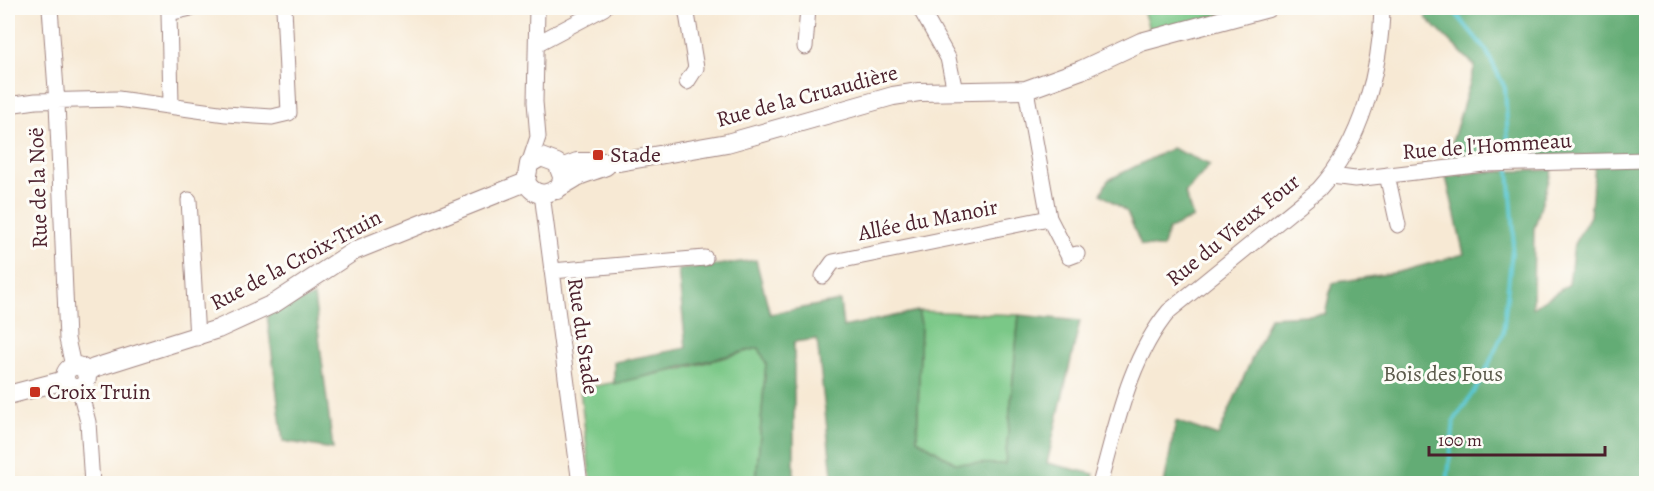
<svg xmlns="http://www.w3.org/2000/svg" width="1654" height="491" font-family="Alegreya,serif">
  <style>
    .green { fill: #7ac887; stroke: #627459; stroke-width: 1.5 }
    .forest { fill: #63ac74; stroke: #566650; stroke-width: 1.5 }
    .lines { fill: none; stroke-linecap: round; stroke-linejoin: round }
    .stream { stroke: #59c6d0; stroke-width: 4 }
    .minor-casing { stroke: #a08480; stroke-width: 17 }
    .major-casing { stroke: #a08480; stroke-width: 20 }
    .minor { stroke: #fff; stroke-width: 15 }
    .major { stroke: #fff; stroke-width: 18 }
    .poi-dot { fill: #c8321e; stroke: #fdfcf7; stroke-width: 2 }
    .labels { text-anchor: middle; dominant-baseline: central; stroke-width: 6; stroke-linejoin: round; paint-order: stroke }
    .street-label { font-size: 22px; fill: #4a1f2b; stroke: #fdfcf7 }
    .poi-label { font-size: 22px; fill: #4a1f2b; stroke: #fdfcf7; text-anchor: start }
    .park-label { font-size: 22px; fill: #5b5a4b; stroke: #fdfcf7 }
  </style>
  <rect width="100%" height="100%" fill="#fdfcf7"/>
  <filter id="ink" filterUnits="userSpaceOnUse"><feTurbulence type="fractalNoise" baseFrequency=".0167" numOctaves="2"/><feDisplacementMap in="SourceGraphic" scale="12" xChannelSelector="R" yChannelSelector="G"/><feConvolveMatrix kernelMatrix="1 2 1 2 8 2 1 2 1" color-interpolation-filters="sRGB"/></filter>
  <filter id="wash" filterUnits="userSpaceOnUse"><feTurbulence type="fractalNoise" baseFrequency=".008" numOctaves="4" result="noise"/><feDisplacementMap in="SourceGraphic" scale="24" xChannelSelector="R" yChannelSelector="G"/><feGaussianBlur stdDeviation="1.35" result="paint"/><feColorMatrix in="noise" values="0 0 0 0 0 0 0 0 0 0 0 0 0 0 0 0 0 1.4 0 .05"/><feComposite in="paint" operator="in"/></filter>
  <g filter="url(#wash)">
    <rect width="100%" height="100%" fill="#f7e9d4"/>
    <!-- green -->
    <path class="green" d="M 1142,8 L 1246,8 L 1151,34 Z
      M 918,311 L 1019,315 L 1005,465 L 955,463 L 917,439 L 921,324 Z
      M 759,348 L 766,363 L 756,483 L 591,483 L 580,389 L 682,369 Z"/>
    <!-- forest -->
    <path class="forest" d="M 1425,8 L 1646,8 L 1646,483 L 1164,484 L 1176,421 L 1218,436 L 1270,317 L 1325,314 L 1332,283 L 1399,272 L 1464,254 L 1446,177 L 1480,172 L 1552,170 L 1534,229 L 1533,308 L 1569,284 L 1574,244 L 1590,216 L 1596,155 L 1446,162 L 1475,66 L 1426,18 Z
      M 1172,148 L 1210,165 L 1185,193 L 1193,218 L 1169,229 L 1162,248 L 1141,245 L 1127,212 L 1101,194 L 1108,180 Z
      M 756,260 L 770,314 L 840,301 L 843,327 L 918,311 L 921,324 L 917,439 L 955,463 L 1005,464 L 1019,315 L 1080,321 L 1047,463 L 1094,474 L 1092,483 L 833,483 L 817,339 L 794,342 L 794,483 L 756,483 L 766,363 L 759,348 L 614,384 L 614,362 L 686,348 L 678,270 Z
      M 314,296 L 333,449 L 283,441 L 267,315 Z"/>
    <g class="lines">
      <!-- stream -->
      <path class="stream" d="M 1451,8 L 1486,50 L 1505,88 L 1509,160
        M 1447,484 L 1454,421 L 1482,379 L 1503,333 L 1514,232 L 1509,170"/>
    </g>
  </g>
  <g filter="url(#ink)">
    <g class="lines">
      <defs>
        <path id="minor" d="M 50,8 L 57,103 L 67,339 L 73,366
          M 686,8 L 696,68 L 687,82
          M 920,8 L 948,58 L 955,91
          M 538,43 L 604,8
          M 805,47 L 808,8
          M 171,104 L 169,13 L 191,8
          M 8,105 L 36,101 L 118,99 L 226,114 L 272,117 L 289,113 L 284,8
          M 529,164 L 538,137 L 535,102 L 537,8
          M 1387,175 L 1398,225
          M 1332,176 L 1355,179 L 1484,164 L 1646,160
          M 542,194 L 580,484
          M 189,200 L 197,338
          M 1049,218 L 1069,257 L 1077,254
          M 552,271 L 705,258
          M 823,276 L 833,262 L 1049,218 L 1026,90
          M 79,387 L 88,422 L 92,484
          M 1100,484 C 1117,424 1129,359 1169,311 L 1319,189 C 1361,143 1381,69 1382,8"/>
        <path id="major" d="M 561,168 L 577,162 L 619,162 L 727,143 L 893,96 L 919,92 L 1026,90 L 1081,70 L 1141,42 L 1268,8
          M 557,190 L 563,179 L 557,163 L 541,157 L 529,164 L 526,182 C 540,207 561,185 579,176 C 587,172 597,170 606,166
          M65 377a11 11 0 1 1 22 0a11 11 0 1 1-22 0Z
          M 86,374 L 94,368 L 218,329 L 275,303 L 354,251 L 526,182
          M 8,395 L 65,380"/>
      </defs>
      <!-- minor casing -->
      <use href="#minor" class="minor-casing"/>
      <!-- major casing -->
      <use href="#major" class="major-casing"/>
      <!-- minor -->
      <use href="#minor" class="minor"/>
      <!-- major -->
      <use href="#major" class="major"/>
    </g>
  </g>
  <!-- markers -->
  <g class="poi-dot">
    <rect x="592" y="149" width="12" height="12" rx="3"/>
    <rect x="29" y="386" width="12" height="12" rx="3"/>
  </g>
  <g class="labels">
    <!-- street labels -->
    <g class="street-label">
      <text transform="translate(807 96) rotate(-15)">Rue de la Cruaudière</text>
      <text transform="translate(1487 146) rotate(-4)">Rue de l'Hommeau</text>
      <text transform="translate(38 188) rotate(-92)">Rue de la Noë</text>
      <text transform="translate(928 220) rotate(-11)">Allée du Manoir</text>
      <text transform="translate(1233 230) rotate(-39)">Rue du Vieux Four</text>
      <text transform="translate(296 260) rotate(-28)">Rue de la Croix-Truin</text>
      <text transform="translate(583 336) rotate(82)">Rue du Stade</text>
    </g>
    <!-- poi labels -->
    <g class="poi-label">
      <text x="610" y="155">Stade</text>
      <text x="47" y="392">Croix Truin</text>
    </g>
    <!-- park labels -->
    <g class="park-label">
      <text x="1443" y="374">Bois des Fous</text>
    </g>
  </g>
  <!-- margin -->
  <rect width="1654" height="491" fill="none" stroke="#fdfcf7" stroke-width="30"/>
  <!-- scale -->
  <path d="M1429 446v9h176v-9" fill="none" stroke="#4a1f2b" stroke-width="3"/>
  <text x="1438" y="446" font-size="18" fill="#4a1f2b" stroke="#fdfcf7" stroke-width="4.5" paint-order="stroke">100 m</text>
</svg>
